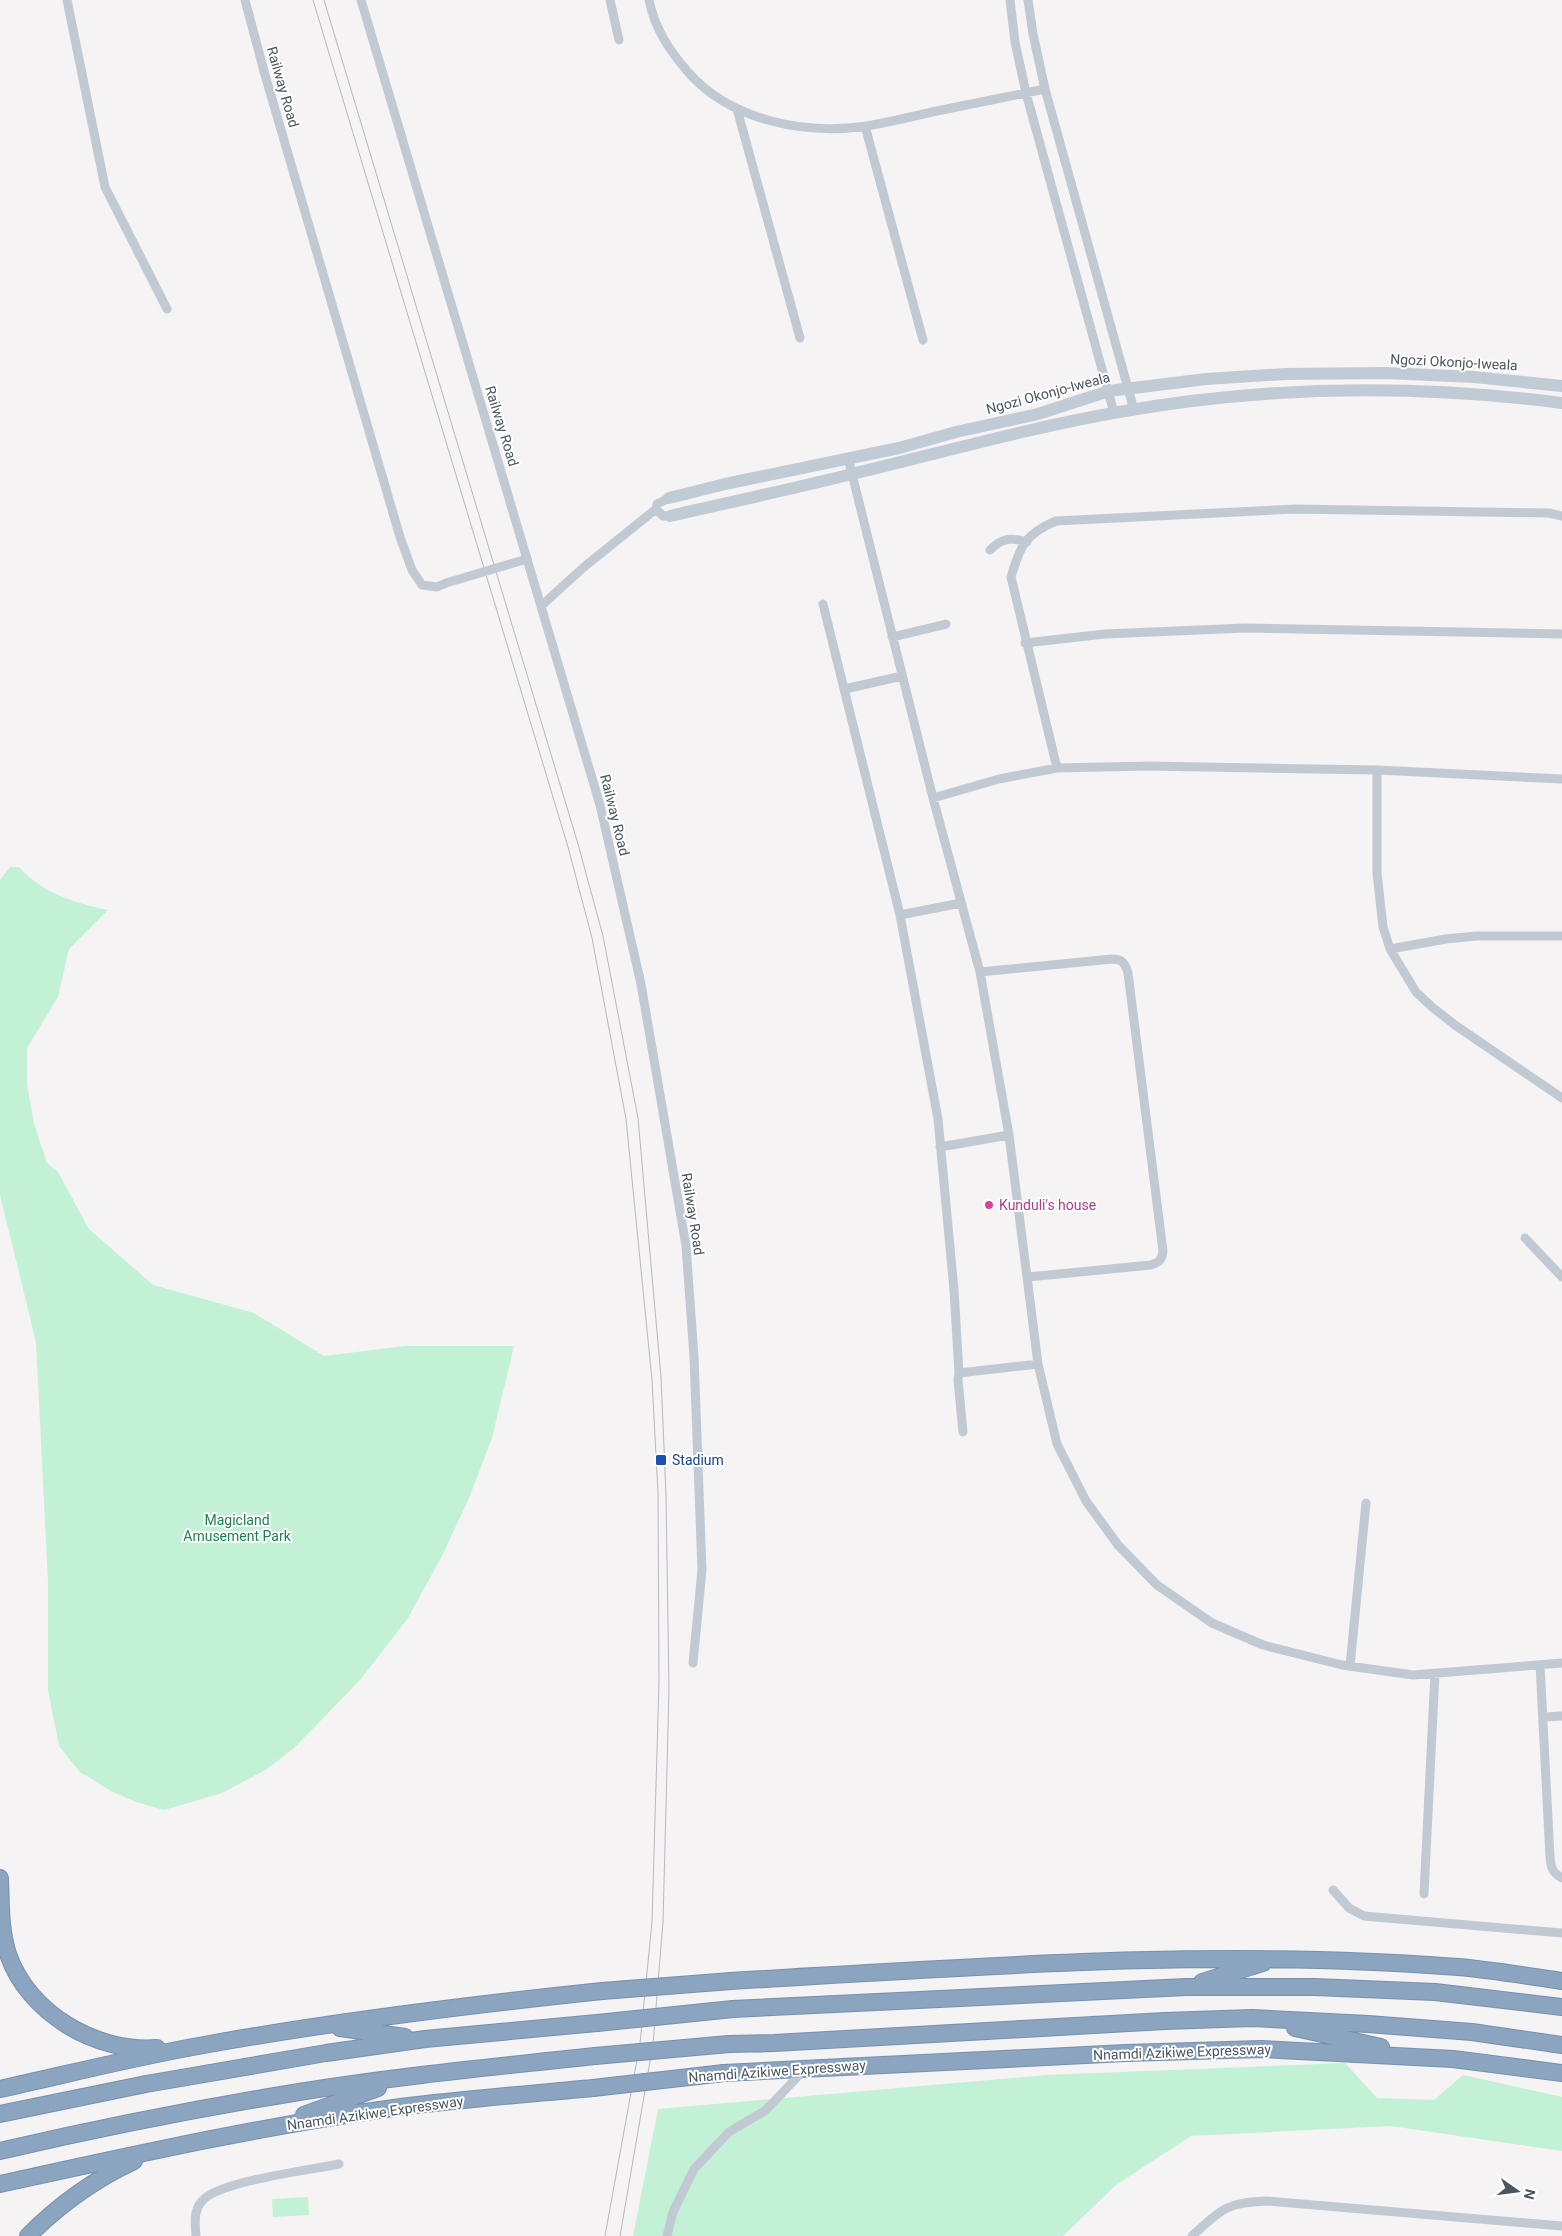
<svg xmlns="http://www.w3.org/2000/svg" width="1562" height="2236" font-family="Roboto,sans-serif">
  <style>
    .green { fill: #c3f1d5 }
    .lines { fill: none; stroke-linecap: round; stroke-linejoin: round }
    .highway-casing { stroke: #7690ad; stroke-width: 18 }
    .street { stroke: #c1cad2; stroke-width: 9 }
    .secondary { stroke: #c1cbd6; stroke-width: 12 }
    .highway { stroke: #8ba5c1; stroke-width: 16 }
    .tram { stroke: #b5b8bd; stroke-width: 1 }
    .highway-bridge-casing { stroke: #7690ad; stroke-width: 18; stroke-linecap: butt }
    .street-bridge { stroke: #c1cad2; stroke-width: 9 }
    .highway-bridge { stroke: #8ba5c1; stroke-width: 16 }
    .hotel-dot { fill: #d1479c; stroke: #fff; stroke-width: 2 }
    .transit-dot { fill: #1a4fb4; stroke: #fff; stroke-width: 2 }
    .labels { text-anchor: middle; dominant-baseline: central; stroke-width: 4; stroke-linejoin: round; paint-order: stroke }
    .street-label { font-size: 14px; fill: #4a5661; stroke: #fff }
    .hotel-label { font-size: 14px; fill: #b23c85; stroke: #fff; text-anchor: start }
    .transit-label { font-size: 14px; fill: #164399; stroke: #fff; text-anchor: start }
    .park-label { font-size: 14px; fill: #17864f; stroke: #fff }
  </style>
  <rect width="100%" height="100%" fill="#f5f3f3"/>
  <!-- green -->
  <path class="green" d="M 10,867 L 19,867 C 42,893 75,903 108,910 L 69,949 L 58,997 L 27,1048 L 27,1085 L 34,1124 L 47,1163 L 58,1172 L 89,1229 L 153,1285 L 254,1313 L 324,1356 L 405,1346 L 514,1346 L 492,1438 L 469,1498 L 442,1556 L 408,1618 L 361,1679 L 294,1748 L 267,1769 L 222,1793 L 164,1810 L 136,1802 L 111,1791 L 80,1772 L 59,1746 L 48,1690 L 48,1581 L 36,1342 L 0,1195 L 0,880 Z
    M 1345,2063 L 1377,2098 L 1434,2100 L 1463,2075 L 1562,2097 L 1562,2151 L 1391,2126 L 1191,2136 L 1116,2185 L 1063,2236 L 633,2236 L 658,2109 L 1046,2075 Z
    M 308,2197 L 309,2215 L 273,2217 L 272,2199 Z"/>
  <g class="lines">
    <defs>
      <path id="highway" d="M 0,1878 C 1,1903 0,1929 8,1954 C 28,2013 96,2053 157,2048
        M 731,1981 C 973,1967 1216,1948 1458,1967 C 1493,1970 1528,1976 1562,1981
        M 1202,1982 L 1263,1963
        M 733,2009 L 1186,1987 L 1315,1987 L 1435,1992 L 1562,2007
        M 340,2028 L 405,2037
        M 1295,2028 L 1381,2047
        M 729,2044 L 774,2043 L 1165,2021 L 1252,2018 L 1368,2024 L 1472,2032 L 1562,2045
        M 724,2073 L 1126,2053 L 1262,2049 L 1453,2059 L 1562,2073
        M 0,2089 C 68,2074 135,2057 204,2045 C 336,2021 468,2005 602,1991
        M 0,2114 L 146,2084 L 326,2053 L 425,2039 L 597,2023
        M 304,2115 L 378,2088
        M 0,2151 C 95,2129 190,2110 287,2094 C 389,2077 492,2067 595,2056
        M 0,2184 C 133,2155 266,2125 401,2107 C 465,2099 529,2094 593,2088
        M 28,2236 C 60,2204 93,2180 134,2161"/>
    </defs>
    <!-- highway casing -->
    <use href="#highway" class="highway-casing"/>
    <!-- street -->
    <path class="street" d="M 67,0 L 105,187 L 167,309
      M 245,0 L 265,75 L 400,537 L 412,570 L 422,585 L 437,587 L 446,583
      M 361,0 L 600,805 L 641,984 L 686,1246 L 694,1357 L 702,1570 L 693,1663
      M 610,0 L 619,40
      M 649,0 C 655,29 669,50 688,72 C 731,121 805,135 867,126 C 890,122 914,116 937,111 C 973,104 1009,96 1045,89
      M 1010,0 L 1015,42 L 1026,93 L 1114,413
      M 1028,0 L 1033,34 L 1045,89 L 1134,410
      M 737,109 L 800,338
      M 865,126 L 923,340
      M 848,458 L 933,798 L 980,972 L 1009,1135 L 1038,1364 L 1057,1444 L 1086,1501 L 1118,1545 L 1157,1585 L 1212,1623 L 1263,1645 L 1342,1665 L 1413,1675 L 1562,1663
      M 669,498 L 657,504 L 656,509 L 663,516 L 670,516
      M 990,550 C 1002,538 1010,537 1027,542
      M 823,604 L 900,915 L 938,1119 L 954,1290 L 959,1373 L 958,1380 L 963,1432
      M 541,606 L 584,567 L 656,509
      M 892,637 L 946,624
      M 1025,643 L 1105,634 L 1245,628 L 1562,634
      M 845,689 L 902,676
      M 1057,768 L 1011,577 C 1020,546 1025,534 1056,521 L 1295,509 L 1549,513 L 1562,516
      M 1377,770 L 1377,873 L 1383,927 L 1390,949 L 1416,992 L 1432,1007 L 1455,1025 L 1562,1098
      M 933,798 L 999,779 L 1057,768 L 1148,766 L 1377,770 L 1562,779
      M 900,915 L 961,903
      M 1390,949 L 1446,939 L 1476,936 L 1562,936
      M 980,972 L 1112,959 C 1122,959 1125,963 1128,973 L 1163,1251 C 1162,1259 1160,1262 1151,1265 L 1028,1277
      M 940,1147 L 1009,1135
      M 1525,1238 L 1562,1277
      M 959,1373 L 1038,1364
      M 1540,1665 L 1550,1857 C 1551,1867 1552,1873 1562,1878
      M 1350,1666 L 1366,1503
      M 1544,1717 L 1562,1716
      M 1333,1890 L 1349,1908 L 1364,1916 L 1562,1933
      M 1424,1894 L 1435,1673
      M 196,2236 C 195,2223 193,2210 203,2200 C 221,2181 310,2170 339,2164
      M 667,2236 L 673,2212 L 694,2169 L 729,2132 L 766,2110 L 805,2069
      M 1192,2236 C 1221,2210 1226,2202 1267,2201 L 1562,2226"/>
    <!-- secondary -->
    <path class="secondary" d="M 669,498 L 725,484 L 899,448 L 956,432 L 1038,414 L 1109,391 L 1206,379 L 1285,374 L 1386,373 L 1474,377 L 1562,386
      M 670,516 C 731,502 792,489 852,474 C 939,453 1025,429 1113,413 C 1261,386 1414,384 1562,403"/>
    <!-- highway -->
    <use href="#highway" class="highway"/>
    <!-- tram -->
    <path class="tram" d="M 313,0 L 568,847 L 592,938 L 626,1119 L 652,1380 L 658,1493 L 659,1682 L 652,1922 L 640,2043 L 605,2236
      M 324,0 L 578,844 L 603,936 L 638,1118 L 661,1377 L 666,1495 L 669,1690 L 663,1922 L 653,2044 L 620,2236"/>
    <defs>
      <path id="highway-bridge" d="M 602,1991 L 731,1981
        M 597,2023 L 733,2009
        M 595,2056 L 729,2044
        M 593,2088 L 724,2073"/>
    </defs>
    <!-- highway-bridge casing -->
    <use href="#highway-bridge" class="highway-bridge-casing"/>
    <!-- street-bridge -->
    <path class="street-bridge" d="M 446,583 L 527,559"/>
    <!-- highway-bridge -->
    <use href="#highway-bridge" class="highway-bridge"/>
  </g>
  <!-- markers -->
  <circle class="hotel-dot" cx="989" cy="1205" r="5"/>
  <rect class="transit-dot" x="655" y="1454" width="12" height="12" rx="2.5"/>
  <g class="labels">
    <!-- street labels -->
    <g class="street-label">
      <text transform="translate(283 87) rotate(74)">Railway Road</text>
      <text transform="translate(1454 362) rotate(3)">Ngozi Okonjo-Iweala</text>
      <text transform="translate(1048 393) rotate(-15)">Ngozi Okonjo-Iweala</text>
      <text transform="translate(502 426) rotate(73)">Railway Road</text>
      <text transform="translate(615 815) rotate(76)">Railway Road</text>
      <text transform="translate(693 1214) rotate(81)">Railway Road</text>
      <text transform="translate(1182 2052) rotate(-2)">Nnamdi Azikiwe Expressway</text>
      <text transform="translate(777 2071) rotate(-4)">Nnamdi Azikiwe Expressway</text>
      <text transform="translate(375 2113) rotate(-8)">Nnamdi Azikiwe Expressway</text>
    </g>
    <!-- hotel labels -->
    <g class="hotel-label">
      <text x="999" y="1205">Kunduli's house</text>
    </g>
    <!-- transit labels -->
    <g class="transit-label">
      <text x="672" y="1460">Stadium</text>
    </g>
    <!-- park labels -->
    <g class="park-label">
      <text x="237" y="1520">Magicland<tspan x="237" dy="16">Amusement Park</tspan></text>
    </g>
  </g>
  <!-- north arrow -->
  <g transform="translate(1517 2191) rotate(104)" stroke="#ffffff" stroke-width="4" paint-order="stroke">
  <path d="M0-4L9 19L0 12L-9 19Z" fill="#4a5661"/>
  <text y="-8" font-size="14" font-weight="bold" text-anchor="middle" fill="#4a5661">N</text>
  </g>
</svg>
